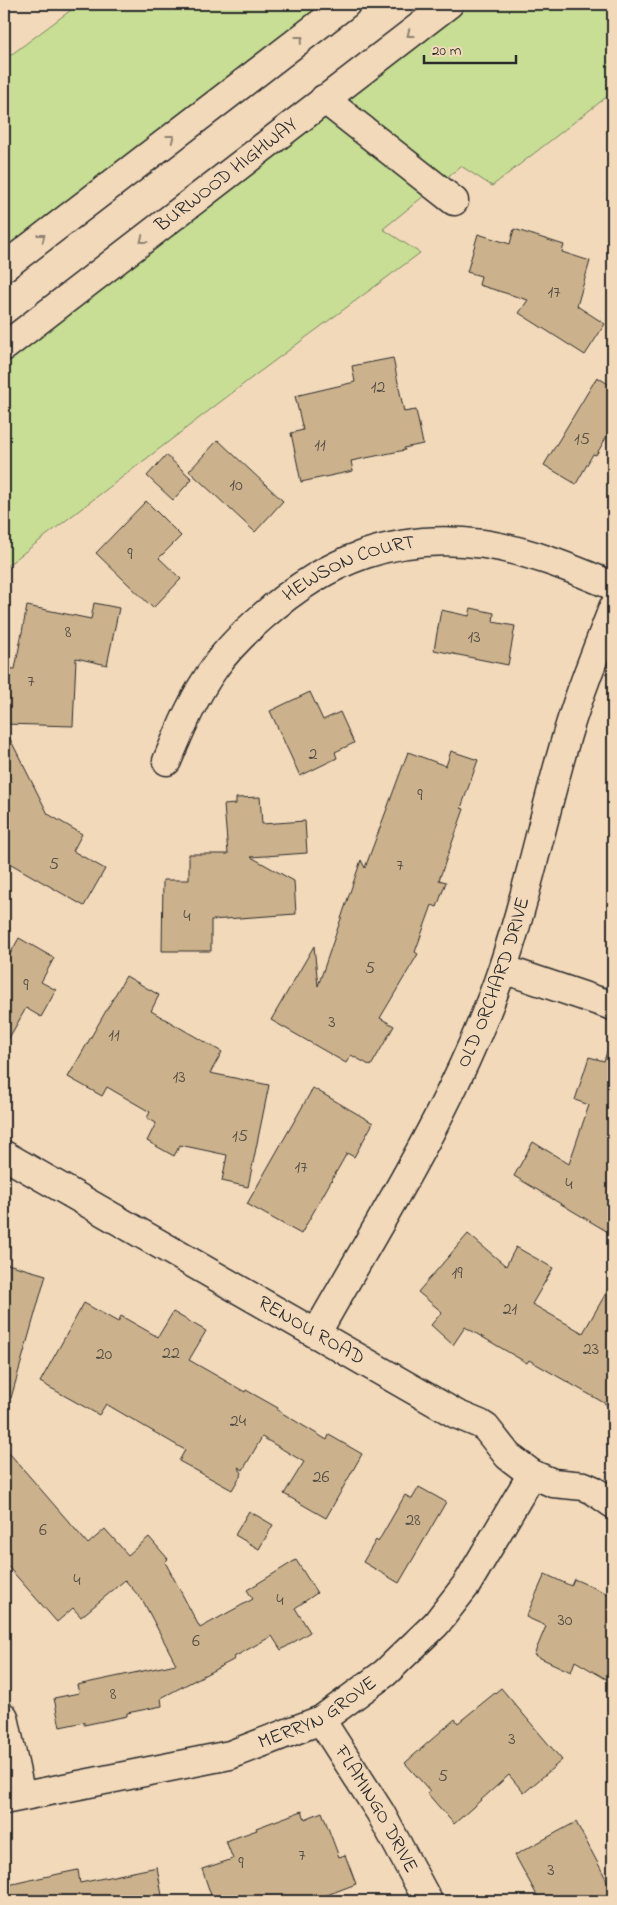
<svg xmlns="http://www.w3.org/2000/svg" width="617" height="1905" font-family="'Indie Flower',sans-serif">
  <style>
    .green { fill: #c7de94; stroke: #798460 }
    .building { fill: #ccb28c; stroke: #2b2b2b }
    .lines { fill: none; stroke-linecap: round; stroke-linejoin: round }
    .minor-casing { stroke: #2b2b2b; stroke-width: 31 }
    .highway-casing { stroke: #2b2b2b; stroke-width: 31 }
    .minor { stroke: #f2d9ba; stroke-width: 28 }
    .highway { stroke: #f2d9ba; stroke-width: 28 }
    .oneway { stroke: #8e8272 }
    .labels { text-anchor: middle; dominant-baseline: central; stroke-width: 4.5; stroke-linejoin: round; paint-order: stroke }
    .number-label { font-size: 18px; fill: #534d43 }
    .street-label { font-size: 20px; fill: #2b2b2b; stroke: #f2d9ba }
  </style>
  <rect width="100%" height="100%" fill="#f2d9ba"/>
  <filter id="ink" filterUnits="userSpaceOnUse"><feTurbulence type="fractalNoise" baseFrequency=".02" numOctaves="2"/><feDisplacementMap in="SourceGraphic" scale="10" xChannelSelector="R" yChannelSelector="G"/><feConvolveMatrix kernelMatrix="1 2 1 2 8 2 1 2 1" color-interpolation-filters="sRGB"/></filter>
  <g filter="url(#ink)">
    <!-- green -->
    <path class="green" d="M 79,4 L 334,4 L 4,261 L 4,60 Z
      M 449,4 L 613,4 L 613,92 L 492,186 L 461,166 L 383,229 L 420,253 L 258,373 L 4,568 L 4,347 Z"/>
    <!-- building -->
    <path class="building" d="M 514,229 L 564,245 L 562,252 L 590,261 L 577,306 L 605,324 L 585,355 L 519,313 L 528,300 L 479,285 L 481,276 L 467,272 L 478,234 L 510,244 Z
      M 393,358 L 404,412 L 416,410 L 423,444 L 404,448 L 405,450 L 351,461 L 353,471 L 301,482 L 291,433 L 303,430 L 295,396 L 355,382 L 352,366 Z
      M 597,377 L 613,387 L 613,426 L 596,455 L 593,454 L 576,484 L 544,465 Z
      M 218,440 L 283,501 L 255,532 L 189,471 Z
      M 166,455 L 192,479 L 173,500 L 147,476 Z
      M 146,501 L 181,536 L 159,558 L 181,579 L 153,608 L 96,553 Z
      M 94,603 L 119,608 L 107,665 L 76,658 L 73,726 L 4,724 L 4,668 L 15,669 L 27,606 L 91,619 Z
      M 471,608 L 494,613 L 493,622 L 515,626 L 508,665 L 434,650 L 441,610 L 469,616 Z
      M 310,692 L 323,720 L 340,712 L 354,743 L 335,752 L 337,758 L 300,776 L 270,711 Z
      M 4,727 L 48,814 L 82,834 L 73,851 L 105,869 L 84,906 L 4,860 Z
      M 451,751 L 478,760 L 461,808 L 464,809 L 439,880 L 446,882 L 437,907 L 432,905 L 415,952 L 418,954 L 380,1018 L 394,1026 L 371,1066 L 351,1055 L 346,1063 L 271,1020 L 314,946 L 318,986 L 361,860 L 365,868 L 408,752 L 446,766 Z
      M 260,797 L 262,824 L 305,821 L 307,853 L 251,857 L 294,881 L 296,914 L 211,920 L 211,951 L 162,951 L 163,880 L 189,880 L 189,854 L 228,854 L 224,805 L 236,804 L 236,798 Z
      M 19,938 L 54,958 L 41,982 L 56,990 L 41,1017 L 26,1008 L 4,1047 L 4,965 Z
      M 126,976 L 159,995 L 151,1011 L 222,1052 L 210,1073 L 269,1085 L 248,1187 L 222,1181 L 227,1155 L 180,1145 L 174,1156 L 147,1141 L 156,1123 L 147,1118 L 150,1112 L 107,1087 L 102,1096 L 68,1077 Z
      M 609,1046 L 613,1047 L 613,1235 L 514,1176 L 533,1142 L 569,1164 L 589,1105 L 575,1100 L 589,1057 L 604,1061 Z
      M 313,1088 L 373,1123 L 354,1157 L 347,1153 L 301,1234 L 247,1204 Z
      M 468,1234 L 506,1266 L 516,1247 L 553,1268 L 532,1304 L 583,1333 L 613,1281 L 613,1408 L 529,1360 L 527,1363 L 465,1327 L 453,1345 L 431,1325 L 442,1312 L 418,1292 Z
      M 4,1263 L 46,1275 L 11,1398 L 4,1397 Z
      M 84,1303 L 118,1322 L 121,1316 L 158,1337 L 173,1312 L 206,1331 L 189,1360 L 245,1392 L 246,1390 L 278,1408 L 277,1410 L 327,1440 L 329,1435 L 362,1454 L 326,1518 L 284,1494 L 304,1462 L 262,1437 L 243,1470 L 238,1467 L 242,1473 L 232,1490 L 179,1461 L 185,1450 L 106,1404 L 99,1415 L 40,1382 Z
      M 4,1447 L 88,1544 L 105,1529 L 128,1555 L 149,1537 L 168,1559 L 165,1562 L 200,1628 L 253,1599 L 247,1590 L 296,1560 L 317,1593 L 295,1608 L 310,1632 L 281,1650 L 272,1636 L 234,1657 L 235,1659 L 161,1698 L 162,1706 L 127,1713 L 127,1716 L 84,1725 L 84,1722 L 60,1727 L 54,1698 L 79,1693 L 77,1685 L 176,1664 L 143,1601 L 125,1580 L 81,1617 L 73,1608 L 57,1622 L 4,1562 Z
      M 419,1487 L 446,1502 L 399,1583 L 363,1562 L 376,1540 L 378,1542 L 405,1495 L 412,1499 Z
      M 249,1511 L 273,1525 L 259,1549 L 235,1535 Z
      M 545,1574 L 571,1586 L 574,1579 L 613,1596 L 613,1683 L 575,1661 L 571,1672 L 534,1655 L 546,1626 L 526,1617 Z
      M 501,1688 L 562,1760 L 524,1793 L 509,1775 L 454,1824 L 427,1793 L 430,1791 L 405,1763 L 455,1719 L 458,1723 Z
      M 302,1811 L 305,1819 L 322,1812 L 339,1857 L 345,1855 L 356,1884 L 311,1901 L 213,1901 L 202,1869 L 233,1859 L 226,1841 L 257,1830 L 256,1828 Z
      M 576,1822 L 613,1892 L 613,1901 L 540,1901 L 515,1855 Z
      M 157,1867 L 163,1901 L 4,1901 L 4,1886 L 39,1878 L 78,1870 L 80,1883 Z"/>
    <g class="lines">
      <defs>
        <g id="minor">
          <path d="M 324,99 L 454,201"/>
          <path id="s1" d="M 167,761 C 181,728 194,696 215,667 C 228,648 245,632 262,617 C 327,559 396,532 484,544 C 529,551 571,568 613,586"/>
          <path d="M 503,969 L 613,1006"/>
          <path id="s2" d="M 4,1155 L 456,1414 L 480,1424 L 486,1428 L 508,1456 L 532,1474 L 553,1483 L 584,1486 L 593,1490 L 613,1504"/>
          <path id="s3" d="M 316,1334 C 383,1215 459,1097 503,967 C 527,896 542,822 563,749 C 576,701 595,655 613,608"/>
          <path d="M 4,1717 L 21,1796"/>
          <path id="s4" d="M 321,1720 L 380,1812 L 428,1901"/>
          <path id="s5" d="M 4,1800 L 230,1755 L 321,1720 L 385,1673 L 436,1624 L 467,1584 L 532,1474"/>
        </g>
        <g id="highway">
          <path d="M 4,267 L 346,4"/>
          <path id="s6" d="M 4,347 L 449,4"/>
        </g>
      </defs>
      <!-- minor casing -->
      <use href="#minor" class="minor-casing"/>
      <!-- highway casing -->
      <use href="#highway" class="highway-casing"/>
      <!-- minor -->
      <use href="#minor" class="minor"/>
      <!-- highway -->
      <use href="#highway" class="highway"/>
    </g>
    <!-- one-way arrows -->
    <defs><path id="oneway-chevron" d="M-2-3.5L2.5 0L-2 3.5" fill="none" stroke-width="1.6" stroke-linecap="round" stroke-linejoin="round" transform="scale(1.25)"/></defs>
    <g class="oneway">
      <use href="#oneway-chevron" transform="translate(410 34) rotate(142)"/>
      <use href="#oneway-chevron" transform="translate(300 39) rotate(-38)"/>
      <use href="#oneway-chevron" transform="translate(171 138) rotate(-38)"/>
      <use href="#oneway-chevron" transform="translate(42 237) rotate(-38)"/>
      <use href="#oneway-chevron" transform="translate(143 240) rotate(142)"/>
    </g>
  </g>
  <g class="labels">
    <!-- number labels -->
    <g class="number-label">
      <text x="554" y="293">17</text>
      <text x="378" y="388">12</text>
      <text x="582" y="440">15</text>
      <text x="320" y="446">11</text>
      <text x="236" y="486">10</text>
      <text x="130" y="555">9</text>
      <text x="68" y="633">8</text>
      <text x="474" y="638">13</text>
      <text x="31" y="682">7</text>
      <text x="313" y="755">2</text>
      <text x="420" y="796">9</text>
      <text x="54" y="865">5</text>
      <text x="400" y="866">7</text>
      <text x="187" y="917">4</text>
      <text x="370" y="969">5</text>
      <text x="26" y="986">9</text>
      <text x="332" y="1023">3</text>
      <text x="114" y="1036">11</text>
      <text x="179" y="1078">13</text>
      <text x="240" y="1137">15</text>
      <text x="301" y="1168">17</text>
      <text x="569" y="1185">4</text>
      <text x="457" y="1274">19</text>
      <text x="510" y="1310">21</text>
      <text x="591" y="1350">23</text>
      <text x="171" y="1354">22</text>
      <text x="104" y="1355">20</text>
      <text x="238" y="1422">24</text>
      <text x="321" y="1478">26</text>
      <text x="413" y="1521">28</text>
      <text x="43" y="1531">6</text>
      <text x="77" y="1581">4</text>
      <text x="280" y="1601">4</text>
      <text x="565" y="1621">30</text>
      <text x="196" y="1642">6</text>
      <text x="113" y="1695">8</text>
      <text x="512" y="1740">3</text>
      <text x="443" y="1777">5</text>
      <text x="302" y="1856">7</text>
      <text x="241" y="1864">9</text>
      <text x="551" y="1871">3</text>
    </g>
    <!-- street labels -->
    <g class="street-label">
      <text stroke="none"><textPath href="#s6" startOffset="281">BURWOOD HIGHWAY</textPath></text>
      <text stroke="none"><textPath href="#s1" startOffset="276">HEWSON COURT</textPath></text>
      <text stroke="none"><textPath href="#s3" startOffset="395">OLD ORCHARD DRIVE</textPath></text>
      <text stroke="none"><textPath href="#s2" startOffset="354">RENOU ROAD</textPath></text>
      <text stroke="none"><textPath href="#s5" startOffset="328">MERRYN GROVE</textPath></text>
      <text stroke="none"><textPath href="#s4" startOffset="105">FLAMINGO DRIVE</textPath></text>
    </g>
  </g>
  <!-- margin -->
  <rect width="617" height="1905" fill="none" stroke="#f2d9ba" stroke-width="20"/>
  <rect x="10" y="10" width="597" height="1885" fill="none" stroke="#2b2b2b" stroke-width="2" filter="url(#ink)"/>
  <!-- scale -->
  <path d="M424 55v8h92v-8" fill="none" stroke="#2b2b2b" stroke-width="2.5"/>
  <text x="432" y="55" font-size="15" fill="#2b2b2b" stroke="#f2d9ba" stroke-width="4" paint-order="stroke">20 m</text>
</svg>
